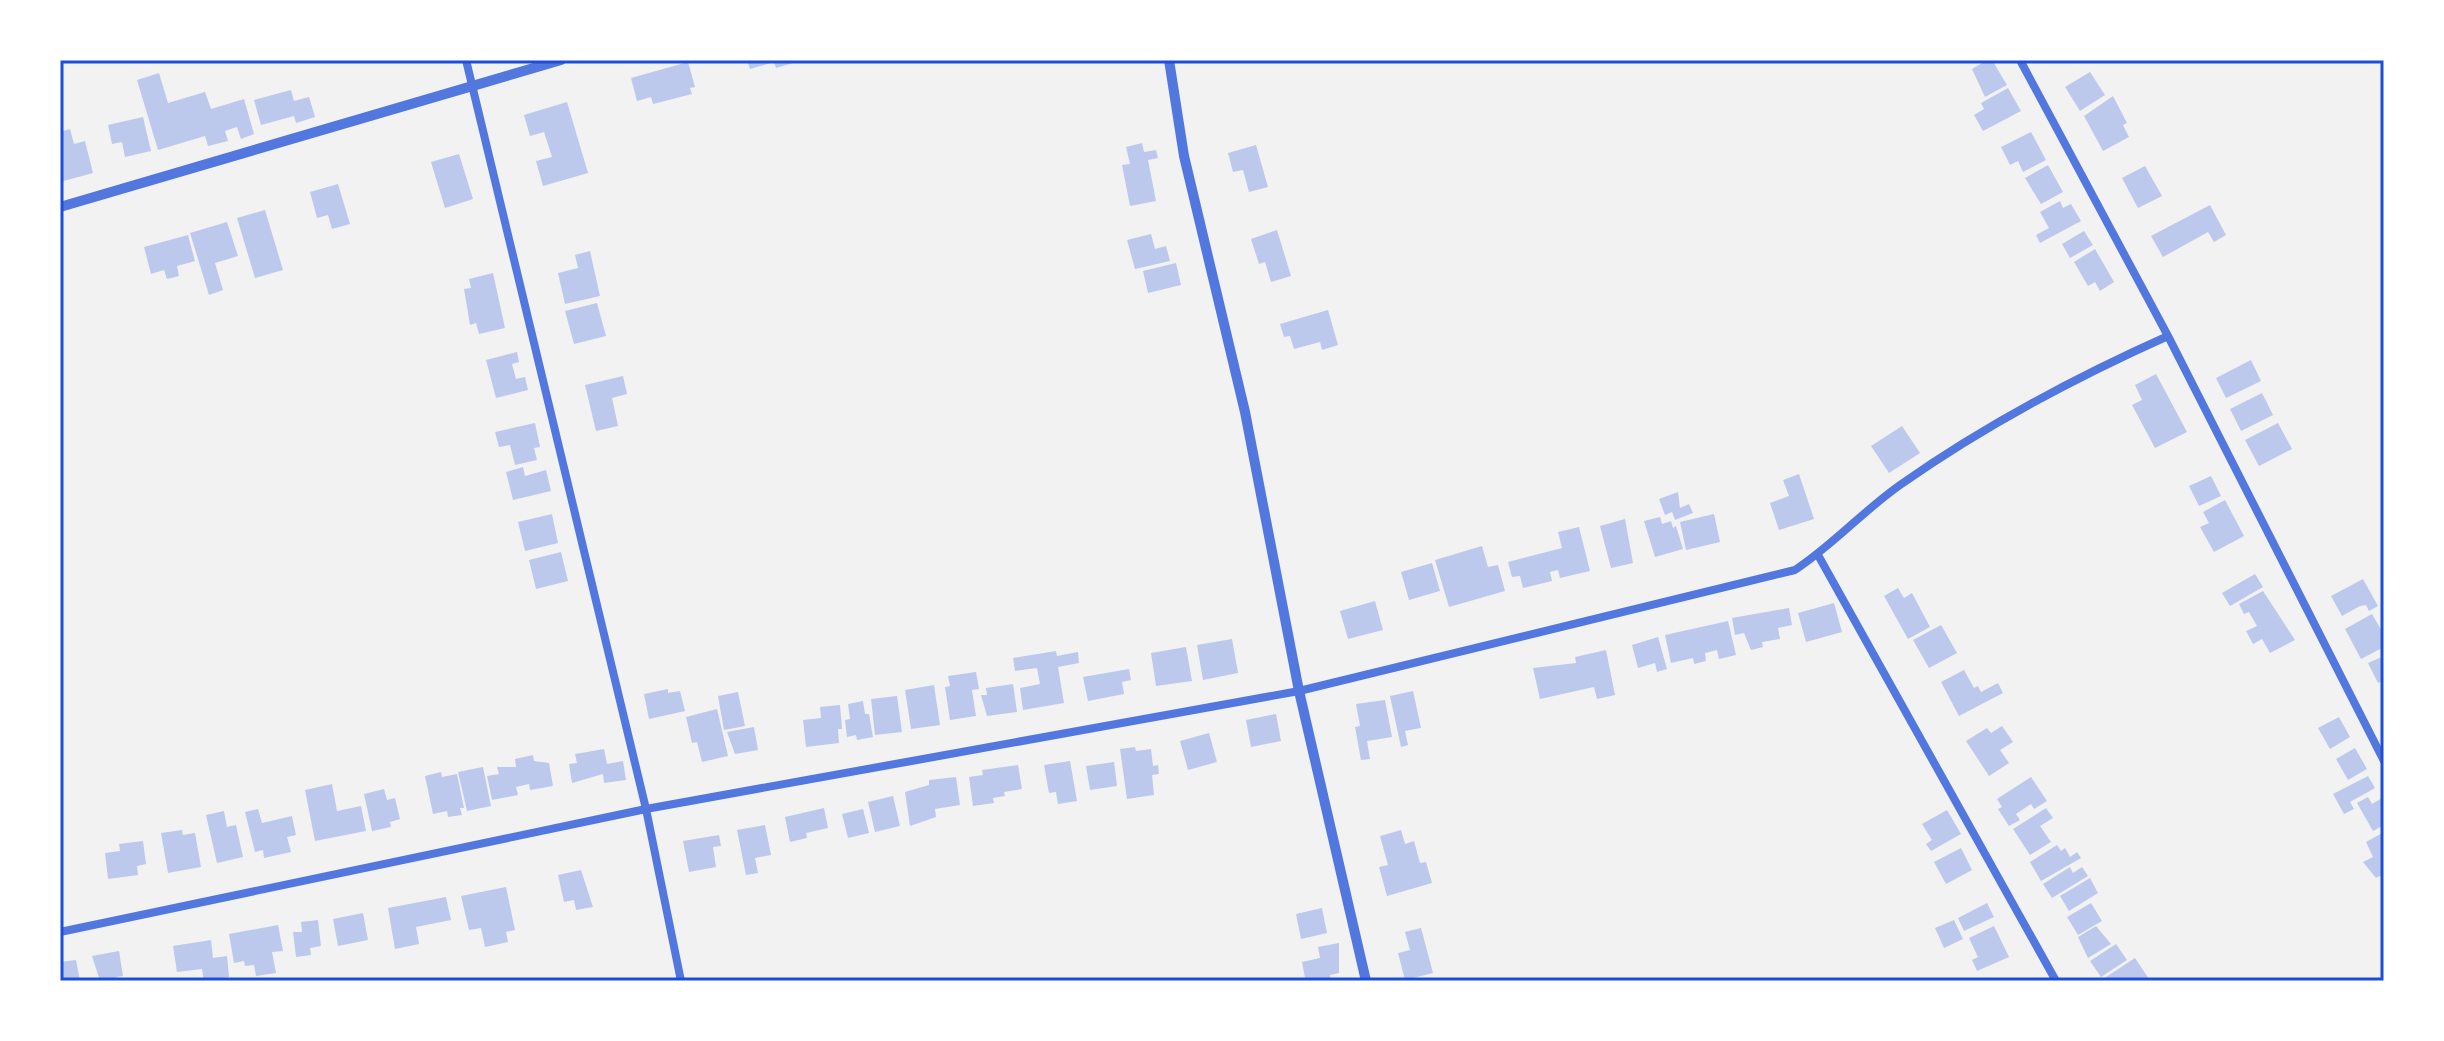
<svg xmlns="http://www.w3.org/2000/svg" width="2444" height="1041" font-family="Ubuntu,sans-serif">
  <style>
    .building { fill: #bdc9ec }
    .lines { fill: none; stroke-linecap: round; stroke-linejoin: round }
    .minor { stroke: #5277de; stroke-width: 8 }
    .tertiary { stroke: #5277de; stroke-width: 10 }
    .neatline { fill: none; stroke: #1d4ed8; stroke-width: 3 }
  </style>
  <rect width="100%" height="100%" fill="#f2f2f2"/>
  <!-- building -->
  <path class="building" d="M 747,60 L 800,60 L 800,61 L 776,68 L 774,62 L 750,69 Z
    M 1987,60 L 1992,60 L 2007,85 L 1985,97 L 1972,69 Z
    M 688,62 L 695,87 L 690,88 L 692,94 L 653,104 L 651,97 L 637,101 L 631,78 Z
    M 2090,72 L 2105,95 L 2080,111 L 2065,87 Z
    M 159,73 L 168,103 L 205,92 L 211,109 L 244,99 L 254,134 L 241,139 L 237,127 L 225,131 L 228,141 L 208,146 L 205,136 L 158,150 L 137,80 Z
    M 2008,88 L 2021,111 L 1983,131 L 1974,115 L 1984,109 L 1981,103 Z
    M 291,90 L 294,101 L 309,97 L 315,117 L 296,123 L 294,116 L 261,125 L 254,100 Z
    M 2113,96 L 2127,123 L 2123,125 L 2129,137 L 2103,151 L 2084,116 Z
    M 567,102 L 588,173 L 543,186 L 536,161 L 552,157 L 544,132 L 530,136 L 524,115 Z
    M 143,117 L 151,151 L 125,157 L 122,142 L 112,144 L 108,125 Z
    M 70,129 L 74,144 L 85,141 L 93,173 L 60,182 L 60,132 Z
    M 2031,132 L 2046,160 L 2023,172 L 2018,161 L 2010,165 L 2001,147 Z
    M 1142,143 L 1144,152 L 1156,150 L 1158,158 L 1148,160 L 1156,201 L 1130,206 L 1122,165 L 1130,164 L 1126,147 Z
    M 1256,145 L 1268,187 L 1249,192 L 1243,170 L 1233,172 L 1228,153 Z
    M 459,154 L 473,199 L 445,208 L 431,162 Z
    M 2048,165 L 2063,192 L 2041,204 L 2025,178 Z
    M 2145,166 L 2162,196 L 2138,208 L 2122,178 Z
    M 338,184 L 350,224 L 332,229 L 328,215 L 317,218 L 310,192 Z
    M 2060,201 L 2063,208 L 2071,204 L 2081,221 L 2040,243 L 2036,235 L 2049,228 L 2040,212 Z
    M 2210,205 L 2226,235 L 2214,242 L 2208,232 L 2163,257 L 2151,236 Z
    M 265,210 L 283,270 L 255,278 L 237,218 Z
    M 227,222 L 238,256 L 215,263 L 223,290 L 209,295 L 190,233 Z
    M 1277,230 L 1291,276 L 1271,282 L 1265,262 L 1259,264 L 1251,239 Z
    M 2084,231 L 2093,245 L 2070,258 L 2062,244 Z
    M 1151,234 L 1155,249 L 1166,246 L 1170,261 L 1135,269 L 1127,240 Z
    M 188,235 L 195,261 L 177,266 L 179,276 L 167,279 L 164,270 L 151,274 L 144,247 Z
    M 2095,249 L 2114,282 L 2100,291 L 2095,282 L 2088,286 L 2074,262 Z
    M 590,251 L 600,296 L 565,304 L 558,273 L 578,268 L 575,255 Z
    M 1176,263 L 1181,285 L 1148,293 L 1143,271 Z
    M 493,273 L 505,328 L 479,334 L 476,323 L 470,325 L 464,289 L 471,288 L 469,279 Z
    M 597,303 L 606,336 L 574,344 L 565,311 Z
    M 1328,310 L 1338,345 L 1322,350 L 1320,342 L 1294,349 L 1290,336 L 1284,337 L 1280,324 Z
    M 517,352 L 519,362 L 512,364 L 516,379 L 525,377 L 528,390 L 496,398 L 486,360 Z
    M 2251,360 L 2261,381 L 2226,398 L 2216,378 Z
    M 2156,374 L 2187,432 L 2155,448 L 2132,405 L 2142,400 L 2135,385 Z
    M 623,376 L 627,394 L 612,398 L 618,426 L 596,431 L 585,385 Z
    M 2262,393 L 2273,415 L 2241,431 L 2230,409 Z
    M 535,423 L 540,447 L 534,448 L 537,460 L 515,465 L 510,445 L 499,447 L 495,432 Z
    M 2278,423 L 2292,449 L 2259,466 L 2245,440 Z
    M 1902,426 L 1920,453 L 1889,473 L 1871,446 Z
    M 523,467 L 525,476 L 546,470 L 551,491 L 513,500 L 506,472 Z
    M 1799,474 L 1814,519 L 1779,530 L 1770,503 L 1789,496 L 1783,480 Z
    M 2211,476 L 2221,496 L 2199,506 L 2189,486 Z
    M 1678,492 L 1680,508 L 1689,504 L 1693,513 L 1675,520 L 1672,512 L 1665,515 L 1659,499 Z
    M 2225,500 L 2244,536 L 2214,552 L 2200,527 L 2209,523 L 2203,512 Z
    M 552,514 L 558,543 L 525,551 L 518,522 Z
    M 1714,514 L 1720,542 L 1686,550 L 1680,522 Z
    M 1660,517 L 1662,524 L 1671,521 L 1673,528 L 1676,526 L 1683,549 L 1655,557 L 1644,521 Z
    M 1625,519 L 1633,563 L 1611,568 L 1600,526 Z
    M 1579,527 L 1590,571 L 1560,578 L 1558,570 L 1550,572 L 1552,581 L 1523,588 L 1520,576 L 1512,577 L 1508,562 L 1562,548 L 1558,532 Z
    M 1482,546 L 1488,567 L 1498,565 L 1505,591 L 1449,607 L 1435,560 Z
    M 561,552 L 568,581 L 536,589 L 529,560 Z
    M 1432,563 L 1440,591 L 1409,600 L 1401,572 Z
    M 2255,574 L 2263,587 L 2230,606 L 2222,593 Z
    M 2363,579 L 2378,606 L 2369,611 L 2366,605 L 2360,606 L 2342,616 L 2331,596 Z
    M 1898,588 L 1904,598 L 1912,593 L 1930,627 L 1908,639 L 1884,596 Z
    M 2263,591 L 2295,640 L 2270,653 L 2262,639 L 2253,644 L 2246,631 L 2257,626 L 2249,612 L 2244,614 L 2239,604 Z
    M 1375,601 L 1383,630 L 1348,639 L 1340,611 Z
    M 1834,603 L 1842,632 L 1806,642 L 1798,613 Z
    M 1789,608 L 1792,625 L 1778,628 L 1780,639 L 1762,642 L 1763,647 L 1751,650 L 1744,633 L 1735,635 L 1732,618 Z
    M 2372,614 L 2384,635 L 2384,647 L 2361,659 L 2345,629 Z
    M 1728,621 L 1736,655 L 1719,659 L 1717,650 L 1705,653 L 1706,661 L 1694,664 L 1693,658 L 1671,663 L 1665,635 Z
    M 1941,625 L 1957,653 L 1929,668 L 1913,640 Z
    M 1658,637 L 1667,669 L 1657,672 L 1655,663 L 1638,668 L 1632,645 Z
    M 1232,639 L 1238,673 L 1203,680 L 1197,645 Z
    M 1186,647 L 1192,681 L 1156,686 L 1151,653 Z
    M 1606,650 L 1615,695 L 1597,699 L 1594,687 L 1540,699 L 1533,668 L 1576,663 L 1575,657 Z
    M 1056,651 L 1057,656 L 1078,652 L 1079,663 L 1058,667 L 1064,703 L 1023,710 L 1020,688 L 1040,684 L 1037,668 L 1015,671 L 1013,658 Z
    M 2384,656 L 2384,680 L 2378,683 L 2368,663 Z
    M 1129,669 L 1131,680 L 1122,682 L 1124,694 L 1088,701 L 1083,677 Z
    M 1964,670 L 1974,688 L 1978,686 L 1981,692 L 1998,683 L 2003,693 L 1959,716 L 1941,682 Z
    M 976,672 L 979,689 L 972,690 L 976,716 L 950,720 L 945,687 L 950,686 L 948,676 Z
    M 1013,684 L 1017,712 L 987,716 L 981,695 L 987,695 L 986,688 Z
    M 934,685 L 940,725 L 911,729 L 905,690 Z
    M 668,689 L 668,693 L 680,691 L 685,711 L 649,719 L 644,694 Z
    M 1413,691 L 1421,728 L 1405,731 L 1408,745 L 1401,747 L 1390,696 Z
    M 738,692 L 745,726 L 724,730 L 718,696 Z
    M 897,696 L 902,732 L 875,735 L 871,699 Z
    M 1385,700 L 1392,737 L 1367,741 L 1370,759 L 1361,760 L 1355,727 L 1360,726 L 1356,704 Z
    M 863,701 L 865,714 L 869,714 L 873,737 L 857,740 L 856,735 L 847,737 L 845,720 L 850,719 L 848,704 Z
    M 840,705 L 842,729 L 838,729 L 839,743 L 806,747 L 803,720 L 821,718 L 820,707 Z
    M 717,709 L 728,756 L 702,762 L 697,742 L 692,743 L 686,717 Z
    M 1276,714 L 1281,741 L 1251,747 L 1246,720 Z
    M 2339,717 L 2350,737 L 2330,749 L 2318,728 Z
    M 2002,726 L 2013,742 L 2000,750 L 2009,763 L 1989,776 L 1966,741 L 1987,728 L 1991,733 Z
    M 754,727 L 758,750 L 735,754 L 727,732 Z
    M 1209,733 L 1217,762 L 1188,770 L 1180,741 Z
    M 1135,747 L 1136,751 L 1151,749 L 1153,766 L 1158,765 L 1159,774 L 1152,775 L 1154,795 L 1127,799 L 1120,749 Z
    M 2355,748 L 2367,769 L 2348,780 L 2336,759 Z
    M 604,749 L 607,764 L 623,761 L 626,780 L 604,783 L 603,774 L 572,783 L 569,764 L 577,763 L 575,754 Z
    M 533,755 L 534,761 L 549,763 L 553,786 L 530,790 L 529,784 L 516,787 L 518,795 L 492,800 L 487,776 L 499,774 L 497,767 L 516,767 L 515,759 Z
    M 1070,761 L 1077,801 L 1058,804 L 1056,792 L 1049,793 L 1044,765 Z
    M 1114,762 L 1117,786 L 1090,790 L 1086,766 Z
    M 1018,765 L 1022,789 L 1004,792 L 1005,796 L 993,798 L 994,803 L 973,806 L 969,777 L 983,775 L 982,770 Z
    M 483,767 L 491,806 L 467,811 L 458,772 Z
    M 441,772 L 442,777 L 457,774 L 464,808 L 460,808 L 462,815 L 448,817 L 447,811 L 433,814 L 425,776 Z
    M 2368,776 L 2375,788 L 2350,802 L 2354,809 L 2344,814 L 2333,794 Z
    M 956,777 L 960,805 L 935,809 L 936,817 L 910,826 L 905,792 L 929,785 L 929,780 Z
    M 2031,777 L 2047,801 L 2034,809 L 2031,804 L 2016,814 L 2020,820 L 2009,826 L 1998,809 L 2002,807 L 1997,799 Z
    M 332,784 L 337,811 L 361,806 L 366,831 L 315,841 L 305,790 Z
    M 384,789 L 387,800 L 395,798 L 400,819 L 390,822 L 391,827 L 372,831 L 364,794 Z
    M 893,796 L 900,826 L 875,832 L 868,802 Z
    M 2368,797 L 2372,804 L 2382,798 L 2384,800 L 2384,825 L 2373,831 L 2357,803 Z
    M 824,808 L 828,828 L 806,833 L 807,838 L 790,842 L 785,817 Z
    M 2046,808 L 2053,818 L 2040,826 L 2051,842 L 2030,855 L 2013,829 Z
    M 258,809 L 262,823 L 292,816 L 296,835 L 287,837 L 291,852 L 264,858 L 263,850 L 255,852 L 245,812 Z
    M 863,809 L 869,833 L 848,838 L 842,814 Z
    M 1947,810 L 1961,834 L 1931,851 L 1926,844 L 1932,840 L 1922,824 Z
    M 224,811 L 227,827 L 236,825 L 243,857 L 217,863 L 206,815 Z
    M 765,825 L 771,855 L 755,858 L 758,873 L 746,875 L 737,830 Z
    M 182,830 L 183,835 L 195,833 L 201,867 L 168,873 L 161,833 Z
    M 1401,830 L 1405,844 L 1414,841 L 1420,863 L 1426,862 L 1432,883 L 1387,896 L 1379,867 L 1388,865 L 1380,836 Z
    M 2384,832 L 2384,874 L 2376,878 L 2363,862 L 2373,857 L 2366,842 Z
    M 719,835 L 721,846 L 713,847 L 716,867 L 689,872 L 683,841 Z
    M 143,841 L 146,864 L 137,866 L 138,875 L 108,879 L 105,853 L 120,851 L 119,844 Z
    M 2057,845 L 2061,851 L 2065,848 L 2070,857 L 2077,852 L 2081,858 L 2041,881 L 2030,862 Z
    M 1961,848 L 1972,870 L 1946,884 L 1934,862 Z
    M 2070,867 L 2073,873 L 2082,867 L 2088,876 L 2052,898 L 2043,884 Z
    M 581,870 L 593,907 L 576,910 L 574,900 L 564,902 L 558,875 Z
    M 2090,878 L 2098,893 L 2069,911 L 2060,896 Z
    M 506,887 L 515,930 L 506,932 L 508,942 L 485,947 L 481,928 L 469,930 L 461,896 Z
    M 446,897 L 451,920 L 416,927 L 419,944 L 395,949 L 388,908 Z
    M 1987,903 L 1994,917 L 1964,931 L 1958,918 Z
    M 2091,903 L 2102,921 L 2078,935 L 2067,917 Z
    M 1322,908 L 1327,933 L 1301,939 L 1296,914 Z
    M 363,913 L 368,940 L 338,946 L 333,919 Z
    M 318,920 L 321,946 L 310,948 L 311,955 L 296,957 L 293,932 L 302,932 L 301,922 Z
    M 1954,920 L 1963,939 L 1944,948 L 1935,928 Z
    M 278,925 L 283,951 L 272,952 L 276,973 L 256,976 L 254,965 L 245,966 L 244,961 L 234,963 L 229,934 Z
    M 1994,926 L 2009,957 L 1977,971 L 1972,960 L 1978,957 L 1969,938 Z
    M 2096,926 L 2111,944 L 2088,958 L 2078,937 Z
    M 1421,928 L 1433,973 L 1405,980 L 1398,953 L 1410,950 L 1405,932 Z
    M 211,940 L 213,958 L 227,956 L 229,977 L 204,981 L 202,969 L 177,972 L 173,946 Z
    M 1339,943 L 1339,973 L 1330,975 L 1331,981 L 1305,978 L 1302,962 L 1320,958 L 1318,947 Z
    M 2116,944 L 2127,960 L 2101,977 L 2090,961 Z
    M 119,951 L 123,976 L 116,977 L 116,981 L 100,981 L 92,956 Z
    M 2135,958 L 2149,979 L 2108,981 L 2106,977 Z
    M 76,960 L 80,981 L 60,981 L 60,962 Z"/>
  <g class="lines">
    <!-- minor -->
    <path class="minor" d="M 466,60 L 646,809 L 681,981
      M 2020,60 L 2168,336 L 2384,761
      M 1818,555 L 2056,981
      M 60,932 L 646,809 L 1299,691 L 1795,570 C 1833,545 1863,511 1900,485 C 1984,426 2074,378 2168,336"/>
    <!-- tertiary -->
    <path class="tertiary" d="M 1169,60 L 1184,156 L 1245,412 L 1299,691 L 1366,981
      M 60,207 L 561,60"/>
  </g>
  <!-- border -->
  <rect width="2444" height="1041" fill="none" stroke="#ffffff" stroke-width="124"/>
  <rect x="62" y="62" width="2320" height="917" class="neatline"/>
</svg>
